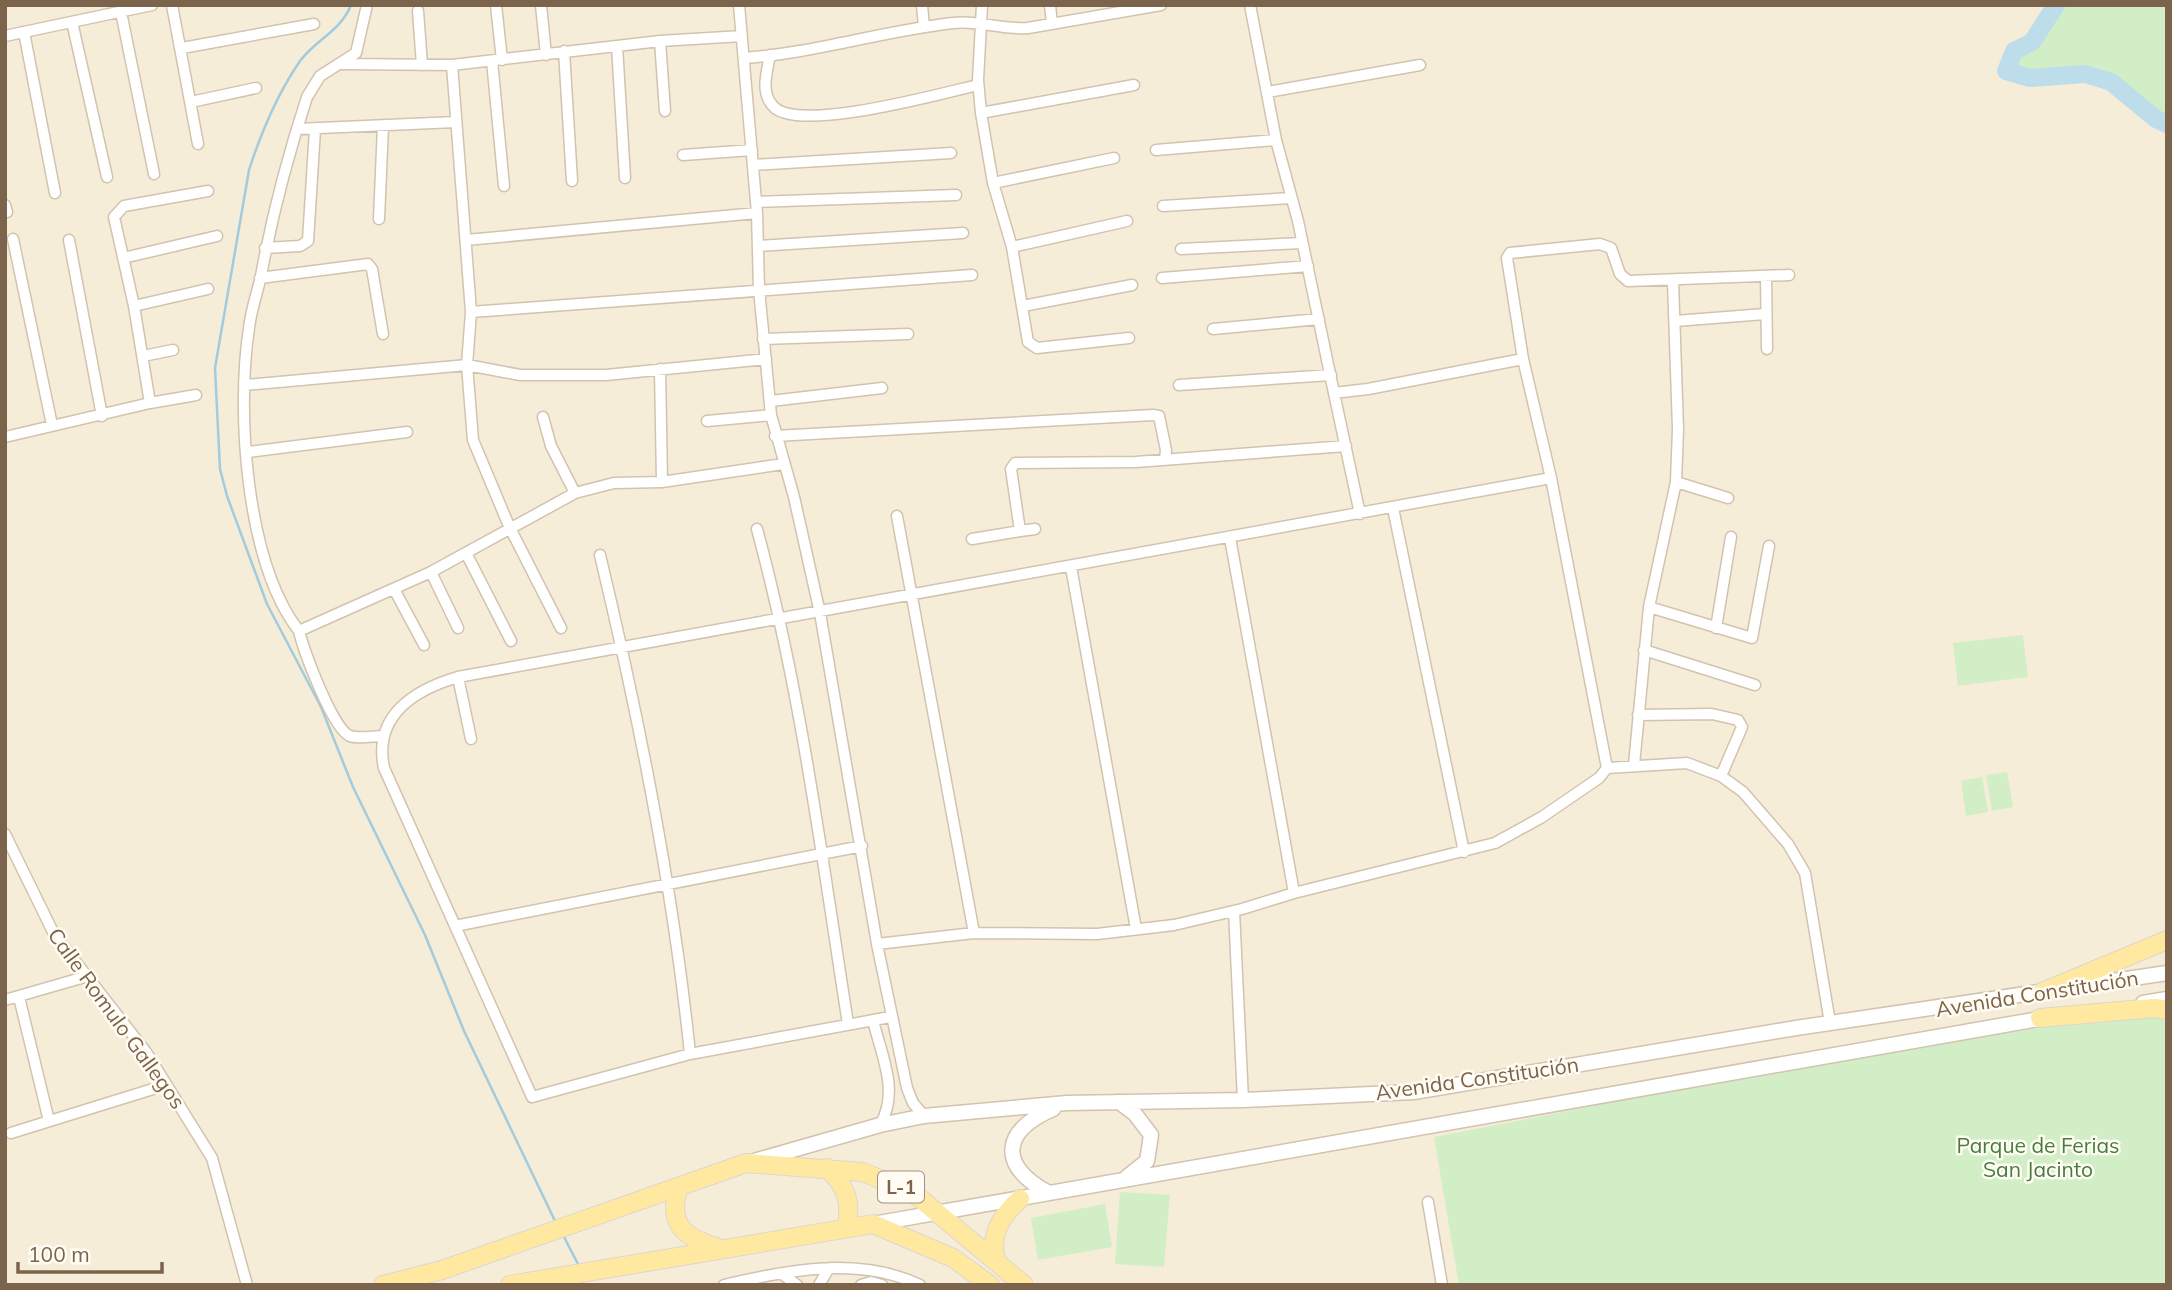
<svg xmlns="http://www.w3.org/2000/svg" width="2172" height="1290" font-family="Mulish,sans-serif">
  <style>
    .residential { fill: #f6edd9 }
    .green { fill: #d1eec7 }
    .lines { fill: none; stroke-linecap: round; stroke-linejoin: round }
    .stream { stroke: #a2cbdd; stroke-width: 2.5 }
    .river { stroke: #bdddea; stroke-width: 18 }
    .minor-casing { stroke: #d2c3af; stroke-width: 13 }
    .tertiary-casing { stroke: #d2c3af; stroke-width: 17 }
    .primary-casing { stroke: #ddd6d0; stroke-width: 20 }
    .minor { stroke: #fff; stroke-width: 10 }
    .tertiary { stroke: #fff; stroke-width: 14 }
    .primary { stroke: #ffe9a1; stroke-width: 18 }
    .labels { text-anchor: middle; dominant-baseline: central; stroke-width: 5; stroke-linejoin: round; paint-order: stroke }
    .shield { fill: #fffcf3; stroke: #a3917d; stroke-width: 2 }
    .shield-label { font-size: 19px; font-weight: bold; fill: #7c634b }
    .street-label { font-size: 21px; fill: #7c634b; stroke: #fffcf3 }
    .park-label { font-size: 21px; fill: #487c3f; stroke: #fffcf3 }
  </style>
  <rect width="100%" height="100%" fill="#fef9eb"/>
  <!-- residential -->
  <path class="residential" d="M 5,5 L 2167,5 L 2167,1285 L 5,1285 Z"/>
  <!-- green -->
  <path class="green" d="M 2056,5 L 2167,5 L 2167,124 L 2156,119 L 2111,82 L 2085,74 L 2030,78 L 2006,71 L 2014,51 L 2032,42 Z
    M 2023,635 L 2028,677 L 1958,686 L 1953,643 Z
    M 2007,772 L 2013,807 L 1992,811 L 1986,775 Z
    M 1982,777 L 1988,812 L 1966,816 L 1961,781 Z
    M 2167,1012 L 2167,1285 L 1459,1285 L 1434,1137 L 1780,1070 L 2131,1013 Z
    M 1120,1192 L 1170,1195 L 1164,1267 L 1115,1264 Z
    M 1105,1204 L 1112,1247 L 1038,1260 L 1031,1218 Z"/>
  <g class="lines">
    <!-- stream -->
    <path class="stream" d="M 351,5 C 341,31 315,40 300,61 C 278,93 261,133 249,170 L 215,368 L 220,469 L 227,496 L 267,604 L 321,707 L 353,787 L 425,935 L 464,1031 L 556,1223
      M 563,1235 L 579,1266"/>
    <!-- river -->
    <path class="river" d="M 2056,5 L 2032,42 L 2014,51 L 2006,71 L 2030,78 L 2085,74 L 2111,82 L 2156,119 L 2167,124"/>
    <defs>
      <path id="minor" d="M 172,5 L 198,144
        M 367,5 L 356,53 L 320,76 L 307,97 C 288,155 272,216 261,276 C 257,294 251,310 249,328 C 236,412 246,563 299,631 L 431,572 L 575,493 L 614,483 L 662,482 L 783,464
        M 496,5 L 502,60
        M 541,5 L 546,55
        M 739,5 L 757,213 L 759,289 L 771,415 L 794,497 L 820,613 L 877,944
        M 922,5 L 924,27
        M 982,5 L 978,80 L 981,113 L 993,183 L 1012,247 L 1028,342 L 1037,348 L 1129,338
        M 1050,5 L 1052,24
        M 1250,5 L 1276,140 L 1298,221 L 1334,393 L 1368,389 L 1523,359
        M 418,11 L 422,65
        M 121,12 L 154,174
        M 72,22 L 107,177
        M 24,32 L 55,193
        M 5,36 L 152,5
        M 660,41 L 665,111
        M 617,46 L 625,178
        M 182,48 L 314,24
        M 564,51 L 572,181
        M 770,55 C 767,72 760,92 773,106 C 796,134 943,93 978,85
        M 744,58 C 815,53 882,31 953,23 C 978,20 1003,30 1028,28 L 1161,5
        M 492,61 L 504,186
        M 341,64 L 452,65 L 660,41 L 742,36
        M 452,65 L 471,312 L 467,365 L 473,440 L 509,526 L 561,628
        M 1268,92 L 1420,65
        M 191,102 L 256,88
        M 981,113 L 1134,85
        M 297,129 L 456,122
        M 1156,150 L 1276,140
        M 683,155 L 752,150
        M 753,165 L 951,153
        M 993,183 L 1114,158
        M 756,202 L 956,195
        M 5,205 L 7,212
        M 1163,206 L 1291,198
        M 379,219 L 383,126
        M 13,239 L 52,425
        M 69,240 L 102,416
        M 466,240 L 757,213
        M 758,246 L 963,233
        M 1012,247 L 1127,221
        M 265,248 L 300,246 L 308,241 L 315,129
        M 1181,249 L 1302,243
        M 123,258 L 217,236
        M 1766,276 L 1767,349
        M 260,278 L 368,264 L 372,269 L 383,334
        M 1162,278 L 1308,266
        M 134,306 L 208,289
        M 1023,306 L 1132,285
        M 471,312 L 972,275
        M 1675,321 L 1765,314
        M 1213,329 L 1319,319
        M 763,339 L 908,334
        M 143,356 L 173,350
        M 660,369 L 662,482
        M 245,385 L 467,365 L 520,375 L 606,375 L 766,359
        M 1179,385 L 1331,375
        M 1334,393 L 1360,514
        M 771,401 L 882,388
        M 150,403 L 196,395
        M 543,417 L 551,446 L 575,493
        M 707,421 L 771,415
        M 775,436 L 1153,415 L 1159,416 L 1166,450 L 1165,459
        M 5,437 L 150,403 L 134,306 L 114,217 L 124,206 L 208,191
        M 248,452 L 407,432
        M 1676,482 L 1728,498
        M 1393,508 L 1464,852
        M 897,516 L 974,933
        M 757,529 C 801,692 822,858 848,1024
        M 1035,529 L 1020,531 L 1011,469 L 1015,463 L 1136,462 L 1346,446
        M 1230,538 L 1294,893
        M 972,539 L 1020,531
        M 466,553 L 511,641
        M 600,555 C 639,718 673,886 690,1054
        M 1071,567 L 1136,929
        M 431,572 L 458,628
        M 394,589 L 424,645
        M 1649,607 L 1752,638 L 1769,546
        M 1716,628 L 1731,537
        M 299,631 C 303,649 333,730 350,736 C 359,739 373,736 383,736
        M 1644,650 L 1755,685
        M 458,677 L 471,739
        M 1638,715 L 1712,714 L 1738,720 L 1742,727 L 1721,776
        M 1634,765 L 1649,607 L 1676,482 L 1678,429 L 1673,282
        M 1607,768 L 1551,478 L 1523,359 L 1507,258 L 1510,253 L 1600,244 L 1611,248 L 1620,274 L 1628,281 L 1789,275
        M 5,834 L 54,934 L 146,1052 L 212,1158 L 247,1285
        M 1234,911 L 1243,1100
        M 455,926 L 862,846
        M 19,997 L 49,1121
        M 5,1000 L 88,976
        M 890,1017 L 690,1054 L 532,1097 L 384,768 C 373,716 414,690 458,677 L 1551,478
        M 873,1020 C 881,1055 900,1091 880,1125
        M 924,1116 L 913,1103 L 907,1088 L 877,944 L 974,933 L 1097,934 L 1174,925 L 1242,909 L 1294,893 L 1495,843 L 1542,817 L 1599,778 L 1607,768 L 1687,763 L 1721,776 L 1743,792 L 1788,844 L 1805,873 L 1830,1023
        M 11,1133 L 166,1085
        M 1428,1202 L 1442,1285
        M 782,1274 L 797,1285
        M 724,1285 C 787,1270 859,1256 920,1285
        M 819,1285 L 829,1268
        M 861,1285 L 871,1282 L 882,1285"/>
      <path id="tertiary" d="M 2143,1003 L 2167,999
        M 1119,1102 L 1135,1114 L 1151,1135 L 1147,1161 L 1127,1177
        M 754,1161 L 880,1125 L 924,1116 L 1067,1103 L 1243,1100 L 1414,1092 L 1796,1028 L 2167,973
        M 1049,1193 C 998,1166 1001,1131 1053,1109
        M 873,1224 L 2050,1017"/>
      <path id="primary" d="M 2042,992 L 2167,940
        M 2040,1018 L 2154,1008 L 2167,1010
        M 827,1168 C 847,1187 851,1201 847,1228
        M 679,1187 C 667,1223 683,1237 716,1247
        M 996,1259 C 989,1234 1002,1215 1020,1199
        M 383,1285 L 442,1270 L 746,1163 L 862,1172 L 911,1191 L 1024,1285
        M 510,1285 L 873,1224 L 953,1258 L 990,1285"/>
    </defs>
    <!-- minor casing -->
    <use href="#minor" class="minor-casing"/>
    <!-- tertiary casing -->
    <use href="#tertiary" class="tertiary-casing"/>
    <!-- primary casing -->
    <use href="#primary" class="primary-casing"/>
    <!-- minor -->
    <use href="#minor" class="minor"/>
    <!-- tertiary -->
    <use href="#tertiary" class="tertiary"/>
    <!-- primary -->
    <use href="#primary" class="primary"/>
  </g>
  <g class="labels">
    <!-- shield labels -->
    <rect class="shield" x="878" y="1171.5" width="46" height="31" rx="5"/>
    <g class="shield-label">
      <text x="901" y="1187">L-1</text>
    </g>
    <!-- street labels -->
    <g class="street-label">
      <text transform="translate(2037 993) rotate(-9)">Avenida Constitución</text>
      <text transform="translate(117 1018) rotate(54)">Calle Romulo Gallegos</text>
      <text transform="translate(1477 1078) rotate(-8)">Avenida Constitución</text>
    </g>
    <!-- park labels -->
    <g class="park-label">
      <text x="2038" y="1145">Parque de Ferias<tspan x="2038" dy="24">San Jacinto</tspan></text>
    </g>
  </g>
  <!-- border -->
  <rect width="2172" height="1290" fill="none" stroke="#7c634b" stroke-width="14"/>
  <!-- scale -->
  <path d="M18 1262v10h144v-10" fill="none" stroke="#7c634b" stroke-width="3.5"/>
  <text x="28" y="1262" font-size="21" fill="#7c634b" stroke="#fffcf3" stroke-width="5" paint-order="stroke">100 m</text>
</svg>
